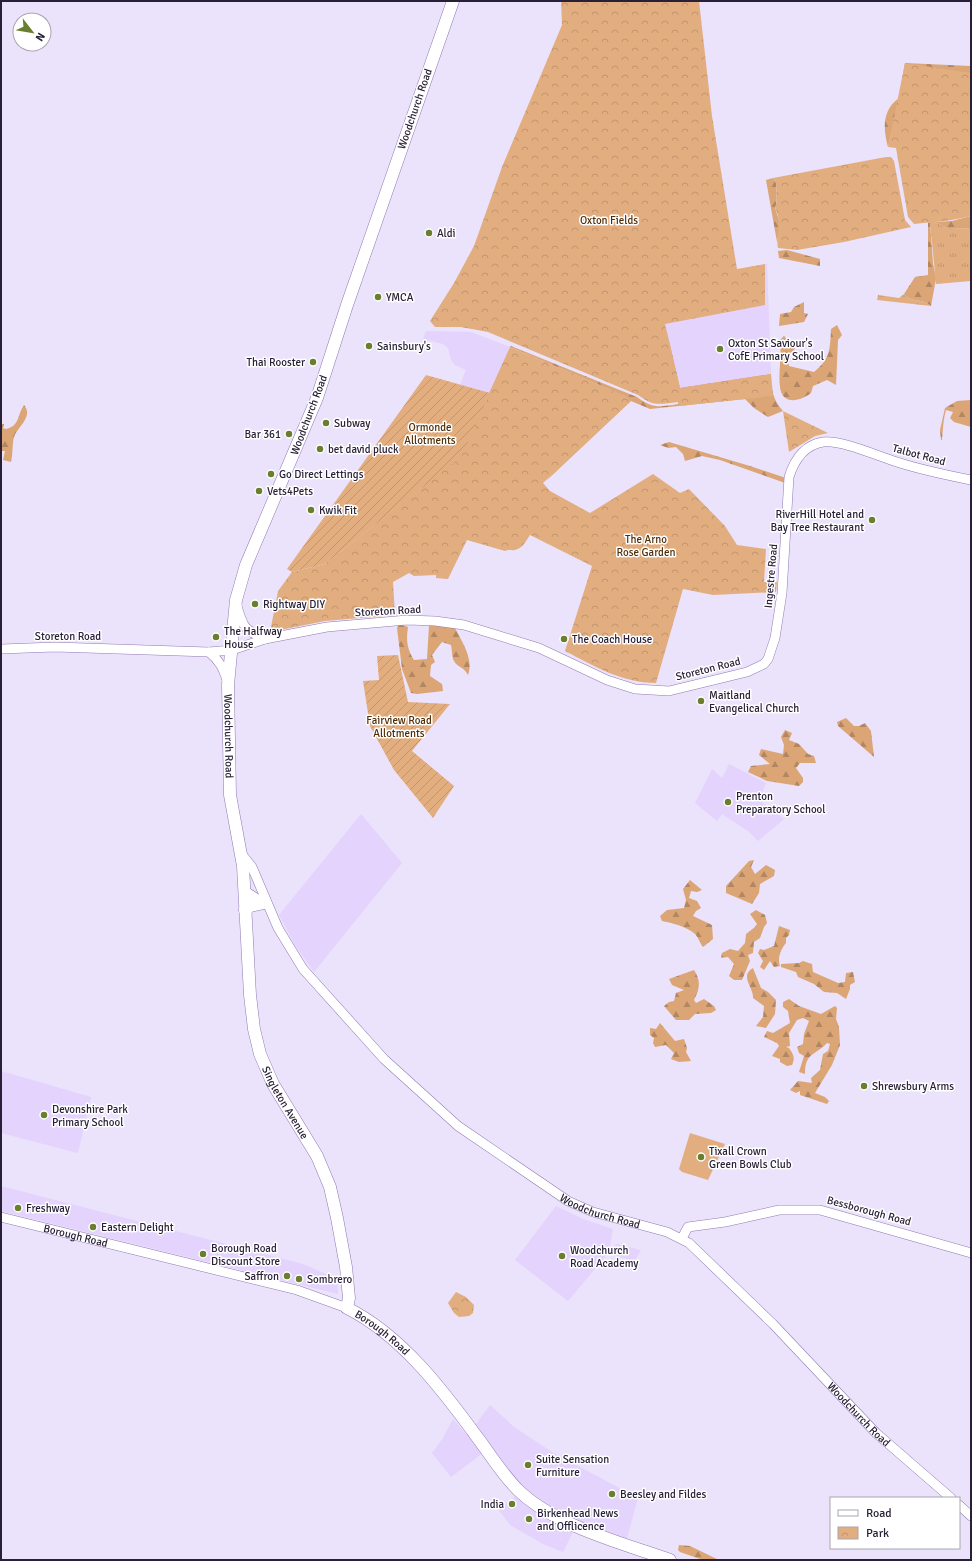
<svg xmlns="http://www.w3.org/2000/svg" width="972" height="1561" font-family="Signika,sans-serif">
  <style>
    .built { fill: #e3d3fd }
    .grass { fill: url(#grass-tufts) }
    .forest { fill: url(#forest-firs) }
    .park { fill: url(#park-crowns) }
    .garden { fill: url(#garden-furrows) }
    .pitch { fill: #e2ae80 }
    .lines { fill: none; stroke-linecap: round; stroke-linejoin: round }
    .secondary-casing { stroke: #917ab3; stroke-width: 10 }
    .highway-casing { stroke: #917ab3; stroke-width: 13 }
    .secondary { stroke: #fff; stroke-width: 9 }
    .highway { stroke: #fff; stroke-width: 12 }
    .poi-dot { fill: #6a7e2f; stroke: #fff; stroke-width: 1.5 }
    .labels { text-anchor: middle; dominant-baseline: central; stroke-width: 3; stroke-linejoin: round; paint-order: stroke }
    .street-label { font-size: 11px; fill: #292037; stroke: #fff }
    .park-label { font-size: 11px; fill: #512d06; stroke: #fff }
    .poi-label { font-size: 11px; fill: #292037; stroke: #fff; text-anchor: start }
  </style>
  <defs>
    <pattern id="grass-tufts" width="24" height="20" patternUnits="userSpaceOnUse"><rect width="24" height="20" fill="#e2ae80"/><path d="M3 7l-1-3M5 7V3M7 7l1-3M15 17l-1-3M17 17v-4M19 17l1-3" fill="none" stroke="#c2956f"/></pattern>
    <pattern id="forest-firs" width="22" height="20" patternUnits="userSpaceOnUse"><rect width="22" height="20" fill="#dba575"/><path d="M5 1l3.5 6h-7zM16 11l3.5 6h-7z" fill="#b28661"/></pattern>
    <pattern id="park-crowns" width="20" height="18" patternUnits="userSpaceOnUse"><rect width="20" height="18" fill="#e2ae80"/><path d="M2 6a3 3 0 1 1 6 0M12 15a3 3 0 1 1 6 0" fill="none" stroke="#c2956f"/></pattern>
    <pattern id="garden-furrows" width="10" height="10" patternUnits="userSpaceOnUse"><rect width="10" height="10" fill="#e2ae80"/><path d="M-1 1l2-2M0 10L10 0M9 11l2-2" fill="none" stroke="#c2956f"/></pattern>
  </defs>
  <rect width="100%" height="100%" fill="#ebe2fb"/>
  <!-- built -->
  <path class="built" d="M 767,264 L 771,374 L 680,389 L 665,323 L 662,284 Z
    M 426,331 L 471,332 L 510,347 L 490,393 L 460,385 L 466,370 L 455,365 L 451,360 L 448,348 L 443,344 L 423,339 Z
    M 729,764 L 766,783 L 759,800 L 784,819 L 758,841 L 748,831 L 722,814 L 717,821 L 695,803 L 712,769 L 722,778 Z
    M 361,814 L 402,863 L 314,972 L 295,945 L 279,915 Z
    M 1,1071 L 91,1097 L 78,1153 L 1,1133 Z
    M 1,1186 L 303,1264 L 337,1279 L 338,1294 L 1,1211 Z
    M 556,1206 L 583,1219 L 613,1229 L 609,1252 L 568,1301 L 515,1260 Z
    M 617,1244 L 641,1250 L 633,1264 L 625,1258 L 613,1255 L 609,1251 Z
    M 490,1405 L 514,1427 L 552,1452 L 638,1498 L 626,1542 L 577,1524 L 563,1552 L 543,1544 L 510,1525 L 498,1509 L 523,1491 L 488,1449 L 451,1477 L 432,1453 L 443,1438 L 453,1419 L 466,1434 L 473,1428 Z"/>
  <!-- grass -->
  <path class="grass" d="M 930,222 L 935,222 L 949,229 L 971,228 L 971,281 L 936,284 Z
    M 904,294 C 911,303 923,298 931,306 L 877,300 L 878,295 L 899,298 Z"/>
  <!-- forest -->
  <path class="forest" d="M 905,63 L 971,66 L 971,77 L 895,118 L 888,147 C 883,129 882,110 899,98 Z
    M 773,178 L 776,183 C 776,190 778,202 775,208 L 780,223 L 777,242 L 766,180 Z
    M 971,216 L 971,228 L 949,229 L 935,222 L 952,221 Z
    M 930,222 L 933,263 L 936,279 L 931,306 C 923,298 911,303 904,294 L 915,277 L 928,275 L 928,223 Z
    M 787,250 L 820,259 L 820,266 L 779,258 L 778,251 Z
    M 804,302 L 804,313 L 808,314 L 804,322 L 779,326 L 780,314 L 791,312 L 794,307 Z
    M 665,323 L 680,388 L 771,374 C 771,389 773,400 783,411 L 768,417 L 754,408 L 745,399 L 650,409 L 631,401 L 546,481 L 620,398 L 618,393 L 510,347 L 511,346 L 637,397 C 653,409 659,407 678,404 L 679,391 Z
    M 837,325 L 842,335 L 838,340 L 836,385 L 827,380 L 813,386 L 811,393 C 801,401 782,406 780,387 C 778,373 782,356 780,340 L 784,336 L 795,349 L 787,356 L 789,366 L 814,372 C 830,359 830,350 831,329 Z
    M 971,400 L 971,427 L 954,422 L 950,418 L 953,412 L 946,410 C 943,420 943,431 942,440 L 941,440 L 940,430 L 945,408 L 957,401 Z
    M 24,405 C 34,417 17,427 14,437 C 12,444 13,455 11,462 L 3,460 L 5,451 L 1,451 L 1,424 L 4,424 L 3,428 L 6,429 C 20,426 17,415 24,405 Z
    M 669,442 L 750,466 L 786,478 L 785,483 L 720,460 L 702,456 L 685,461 L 683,454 L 676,447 L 668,448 L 660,445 Z
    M 399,624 L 408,627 C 406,640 407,649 414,660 L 427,659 L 429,625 L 444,624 L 455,628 C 462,642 474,659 468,675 C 463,666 457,667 454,661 C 452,658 452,650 451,645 L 442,642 L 432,655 L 435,662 L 431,665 L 430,676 L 442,684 L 443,691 L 417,694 L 411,693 L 402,669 L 397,628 Z
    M 846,718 L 854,726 L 859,726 L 865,723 L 871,731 L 874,757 L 838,726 L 837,722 Z
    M 785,730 L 792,733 L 789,740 L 799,744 L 808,754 L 814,756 L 816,763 L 800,763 L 796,768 L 803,778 L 803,782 L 799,786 L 767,781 L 748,772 L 751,766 L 770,764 L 759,755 L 761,749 L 783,754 L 784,745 L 781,737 Z
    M 754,860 L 751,867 L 755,874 L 766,865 L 775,870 L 774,876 L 760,884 L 759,893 L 752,904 L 726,893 L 726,886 L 749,861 Z
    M 690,880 L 702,890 L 697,892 L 691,891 L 689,898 L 697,901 L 701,908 L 696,911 L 693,916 L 712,925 L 713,939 L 703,947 C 700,943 698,937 695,934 C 686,926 672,923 662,921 L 660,916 L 667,910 L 684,908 L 686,900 L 683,889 Z
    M 756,910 L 765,915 L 767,923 L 764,927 L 760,938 L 754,942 L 753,953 L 748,955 L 750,961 L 742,980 L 734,980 L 729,976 L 734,964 L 728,957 L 721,958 L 722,953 L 730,949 L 738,951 L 745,943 L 746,934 L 755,927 L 757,924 L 750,914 Z
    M 779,926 L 790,930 L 789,935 L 786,938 L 786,943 C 781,949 777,958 780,966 L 774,967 L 770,961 L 764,970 L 760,967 L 763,961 L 758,953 L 760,949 L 764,950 L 774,946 Z
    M 803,961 L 812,964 L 813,972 L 838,983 L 845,982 L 846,973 L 853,972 L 855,982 L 850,985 L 850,989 L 846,999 L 837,993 L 824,992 L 814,984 L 798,977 L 796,972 L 781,967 L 781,964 L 799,963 Z
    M 753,968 L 761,988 L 768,992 L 776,1000 L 775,1014 L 766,1028 L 756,1026 L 763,1017 L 764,1006 L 753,998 C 754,988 739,976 753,968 Z
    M 694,970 C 701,981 700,988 694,1000 L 696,1003 L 704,999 L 714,1006 L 716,1010 L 711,1013 L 695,1014 L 689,1020 L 676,1020 L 664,1006 L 669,1002 L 674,1001 L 676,993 L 684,990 L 672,985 L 669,979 Z
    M 789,999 L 799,1006 L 821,1014 L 835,1006 L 837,1008 L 836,1019 L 839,1027 L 840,1045 L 832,1065 L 815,1093 L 825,1097 L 829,1101 L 827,1104 L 800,1095 L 800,1091 L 796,1093 L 790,1090 L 798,1081 L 812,1083 L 811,1078 L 820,1070 L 823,1054 L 828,1051 L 830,1044 L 827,1043 C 815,1056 805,1052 805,1074 L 799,1072 L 804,1056 L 799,1053 L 797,1047 L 803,1044 L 804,1034 L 809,1021 L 803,1018 L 797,1020 L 789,1033 L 790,1046 L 786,1047 L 789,1048 C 794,1055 795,1058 792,1065 L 787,1066 L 780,1062 L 780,1059 L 772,1056 L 779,1046 L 777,1043 L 764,1037 L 767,1031 L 773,1033 L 790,1023 L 788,1011 L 783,1007 L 783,1002 Z
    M 660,1023 L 675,1041 L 684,1039 L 687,1048 L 686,1052 L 691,1061 L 679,1062 L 671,1059 L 674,1053 L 666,1045 L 655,1047 L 653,1043 L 654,1038 L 650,1035 L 650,1028 L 656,1029 Z
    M 679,1545 L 690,1546 L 719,1560 L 703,1560 L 680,1552 L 678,1550 Z"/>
  <!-- park -->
  <path class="park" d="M 561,1 L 699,1 L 712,116 L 737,269 L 765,264 L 765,305 L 665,324 L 680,388 L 771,374 L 773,396 L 679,406 L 678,402 C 659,404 654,407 638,395 L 488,332 L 461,327 L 435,327 L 430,321 L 454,283 L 474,246 L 502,167 L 562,25 Z
    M 905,63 L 971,73 L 971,216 C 952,221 933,222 914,224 L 908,217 L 896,148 L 888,147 Z
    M 886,157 L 891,157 L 894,161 L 905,220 L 911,227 L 844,242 L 797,250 L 778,248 C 775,233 783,222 775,208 C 778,202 776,190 776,183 L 773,178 Z
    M 510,347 L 626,396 L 631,401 L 543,483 L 550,491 L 590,513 L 653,474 L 680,493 L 689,489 L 725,526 L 737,545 L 766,549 L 764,582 L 777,582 L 776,592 L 713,595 L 683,589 L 656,683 C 622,683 594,666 565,651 L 592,566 L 530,535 C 526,541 523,548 515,550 C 511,551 510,549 505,551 L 467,540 L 448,579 L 436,578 L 436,575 L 414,576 L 409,573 L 393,582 L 395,615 L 325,621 L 270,632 L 278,591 L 292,572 L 325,564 L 460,457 Z
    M 783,411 L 828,433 L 815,436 L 789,452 Z
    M 456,1292 L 466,1297 L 474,1305 L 473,1313 L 469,1316 L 459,1317 L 454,1313 L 448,1303 Z"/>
  <!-- garden -->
  <path class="garden" d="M 426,375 L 490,393 L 461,457 L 325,564 L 292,572 L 287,569 Z
    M 398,655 L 408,702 L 450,704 L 412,751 L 454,786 L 433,818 L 394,770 L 370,726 L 363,681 L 379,680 L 377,656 Z"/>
  <!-- pitch -->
  <path class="pitch" d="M 690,1133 L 725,1144 L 708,1180 L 682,1172 L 679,1169 Z"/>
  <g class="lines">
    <defs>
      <g id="secondary">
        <path d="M 237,606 C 243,627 244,630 265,639"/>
        <path d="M 1,649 L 55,647 L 209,652 L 232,650 L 265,639 L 327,627 L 407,620 L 435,621 L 464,625 L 539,648 L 607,680 L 635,689 L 669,691 L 747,672 L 764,664 L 768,659 L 775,638 L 782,593 L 789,477 C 794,461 804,445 823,442 C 843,440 877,456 897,462 C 921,470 946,475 971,480"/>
        <path d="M 209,652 C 219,660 223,668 227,680"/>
        <path id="s1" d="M 241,853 L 252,867 L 278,928 L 303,969 L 384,1059 L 458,1126 L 568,1201 L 593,1212 L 667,1232 L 689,1243 L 773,1324 L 876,1433 L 951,1498"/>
        <path d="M 245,891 L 267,905"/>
        <path id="s2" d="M 1,1217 L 297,1290 L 347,1308"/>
        <path d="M 682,1238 L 688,1227 L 725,1222 L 779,1210 L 820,1210 L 971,1253"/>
        <path d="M 959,1505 L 971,1516"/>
      </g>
      <g id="highway">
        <path id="s3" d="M 453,1 L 347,305 L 317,398 L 246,565 L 236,600 L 228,685 L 230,795 L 243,866 L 250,995 L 254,1029 L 260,1054 L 273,1084 L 317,1156 L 330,1187 L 337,1218 L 346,1267 L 349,1298 L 347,1308 C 401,1335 442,1389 477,1437 C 490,1454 502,1474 518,1490 C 555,1526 622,1543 670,1560"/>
        <path d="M 245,910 L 250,906 L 264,903"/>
      </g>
    </defs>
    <!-- secondary casing -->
    <use href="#secondary" class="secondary-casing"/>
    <!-- highway casing -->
    <use href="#highway" class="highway-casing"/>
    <!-- secondary -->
    <use href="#secondary" class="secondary"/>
    <!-- highway -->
    <use href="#highway" class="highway"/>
  </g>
  <!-- markers -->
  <g class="poi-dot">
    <circle cx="429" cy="233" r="4"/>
    <circle cx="378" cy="297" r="4"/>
    <circle cx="369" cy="346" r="4"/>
    <circle cx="720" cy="349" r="4"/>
    <circle cx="313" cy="362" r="4"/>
    <circle cx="326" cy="423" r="4"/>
    <circle cx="289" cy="434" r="4"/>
    <circle cx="320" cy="449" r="4"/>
    <circle cx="271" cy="474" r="4"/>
    <circle cx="259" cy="491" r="4"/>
    <circle cx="311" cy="510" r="4"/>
    <circle cx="872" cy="520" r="4"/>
    <circle cx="255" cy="604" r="4"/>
    <circle cx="216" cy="637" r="4"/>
    <circle cx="564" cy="639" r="4"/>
    <circle cx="701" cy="701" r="4"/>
    <circle cx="728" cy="802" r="4"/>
    <circle cx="864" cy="1086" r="4"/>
    <circle cx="44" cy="1115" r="4"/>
    <circle cx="701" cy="1157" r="4"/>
    <circle cx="18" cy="1208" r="4"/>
    <circle cx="93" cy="1227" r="4"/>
    <circle cx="203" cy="1254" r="4"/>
    <circle cx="562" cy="1256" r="4"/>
    <circle cx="287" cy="1276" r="4"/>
    <circle cx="299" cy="1279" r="4"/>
    <circle cx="528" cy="1465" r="4"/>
    <circle cx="612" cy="1494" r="4"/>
    <circle cx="512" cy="1504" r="4"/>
    <circle cx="529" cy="1519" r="4"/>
  </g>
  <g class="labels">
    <!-- street labels -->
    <g class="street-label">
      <text transform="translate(415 109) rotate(-71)">Woodchurch Road</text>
      <text transform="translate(309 415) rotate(-69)">Woodchurch Road</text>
      <text transform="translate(919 455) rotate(15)">Talbot Road</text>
      <text transform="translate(771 576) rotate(-85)">Ingestre Road</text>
      <text transform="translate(388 611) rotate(-3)">Storeton Road</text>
      <text x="68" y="636">Storeton Road</text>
      <text transform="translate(708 669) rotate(-14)">Storeton Road</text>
      <text stroke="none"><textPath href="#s3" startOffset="774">Woodchurch Road</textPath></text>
      <text stroke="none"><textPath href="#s3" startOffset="1149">Singleton Avenue</textPath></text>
      <text stroke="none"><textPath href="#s1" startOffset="520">Woodchurch Road</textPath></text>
      <text transform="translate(869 1211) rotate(15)">Bessborough Road</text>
      <text stroke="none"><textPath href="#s2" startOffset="77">Borough Road</textPath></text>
      <text stroke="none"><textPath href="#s3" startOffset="1411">Borough Road</textPath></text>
      <text stroke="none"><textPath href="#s1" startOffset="856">Woodchurch Road</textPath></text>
    </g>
    <!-- park labels -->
    <g class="park-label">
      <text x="609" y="220">Oxton Fields</text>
      <text x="430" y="427">Ormonde<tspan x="430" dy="13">Allotments</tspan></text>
      <text x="646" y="539">The Arno<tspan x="646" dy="13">Rose Garden</tspan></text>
      <text x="399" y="720">Fairview Road<tspan x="399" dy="13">Allotments</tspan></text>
    </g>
    <!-- poi labels -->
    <g class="poi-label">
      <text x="437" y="233">Aldi</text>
      <text x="386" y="297">YMCA</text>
      <text x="728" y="343">Oxton St Saviour's<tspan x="728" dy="13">CofE Primary School</tspan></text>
      <text x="377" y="346">Sainsbury's</text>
      <text x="305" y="362" text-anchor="end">Thai Rooster</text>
      <text x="334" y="423">Subway</text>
      <text x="281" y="434" text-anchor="end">Bar 361</text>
      <text x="328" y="449">bet david pluck</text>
      <text x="279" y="474">Go Direct Lettings</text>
      <text x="267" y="491">Vets4Pets</text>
      <text x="319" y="510">Kwik Fit</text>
      <text x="864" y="514" text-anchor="end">RiverHill Hotel and<tspan x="864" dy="13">Bay Tree Restaurant</tspan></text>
      <text x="263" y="604">Rightway DIY</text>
      <text x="224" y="631">The Halfway<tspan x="224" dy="13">House</tspan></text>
      <text x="572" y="639">The Coach House</text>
      <text x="709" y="695">Maitland<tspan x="709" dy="13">Evangelical Church</tspan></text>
      <text x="736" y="796">Prenton<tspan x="736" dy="13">Preparatory School</tspan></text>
      <text x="872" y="1086">Shrewsbury Arms</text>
      <text x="52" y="1109">Devonshire Park<tspan x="52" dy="13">Primary School</tspan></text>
      <text x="709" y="1151">Tixall Crown<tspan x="709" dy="13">Green Bowls Club</tspan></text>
      <text x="26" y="1208">Freshway</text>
      <text x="101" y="1227">Eastern Delight</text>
      <text x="211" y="1248">Borough Road<tspan x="211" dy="13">Discount Store</tspan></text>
      <text x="570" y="1250">Woodchurch<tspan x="570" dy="13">Road Academy</tspan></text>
      <text x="279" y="1276" text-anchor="end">Saffron</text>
      <text x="307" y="1279">Sombrero</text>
      <text x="536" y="1459">Suite Sensation<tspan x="536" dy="13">Furniture</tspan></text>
      <text x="620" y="1494">Beesley and Fildes</text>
      <text x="504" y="1504" text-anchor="end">India</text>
      <text x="537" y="1513">Birkenhead News<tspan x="537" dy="13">and Offlicence</tspan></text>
    </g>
  </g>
  <!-- border -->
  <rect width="972" height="1561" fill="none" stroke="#292037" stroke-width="4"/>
  <!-- legend -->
  <rect x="830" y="1497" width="130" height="52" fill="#ffffff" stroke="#a9a6af"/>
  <rect x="838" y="1510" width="20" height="6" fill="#ffffff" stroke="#a9a6af"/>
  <text x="866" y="1517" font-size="12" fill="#292037">Road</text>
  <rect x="838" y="1527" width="20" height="12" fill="url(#park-crowns)" stroke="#a9a6af"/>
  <text x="866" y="1537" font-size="12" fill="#292037">Park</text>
  <!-- north arrow -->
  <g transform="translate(32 32) rotate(121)"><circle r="19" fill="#ffffff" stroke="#a9a6af"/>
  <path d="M0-3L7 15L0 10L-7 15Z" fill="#6a7e2f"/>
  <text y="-6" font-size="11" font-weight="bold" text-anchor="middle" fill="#292037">N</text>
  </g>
</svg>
